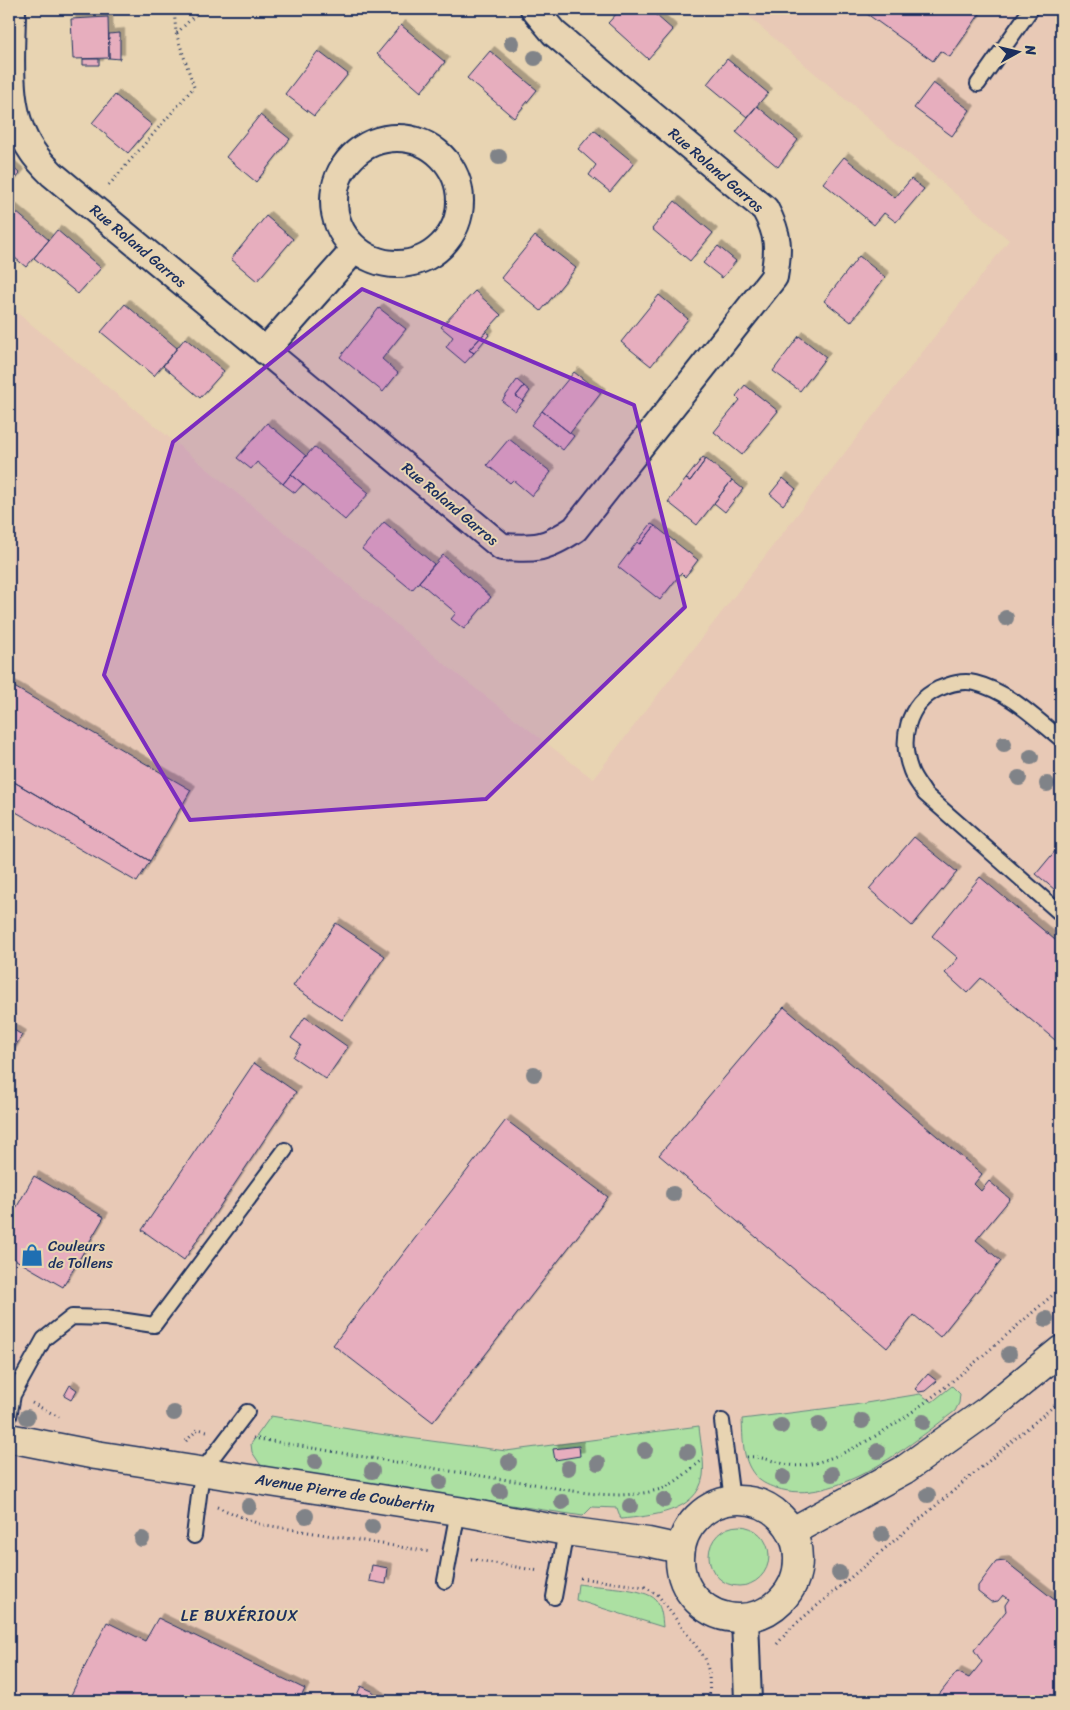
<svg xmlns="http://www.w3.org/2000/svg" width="1070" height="1710" font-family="Sriracha,sans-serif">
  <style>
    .built { fill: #e8c9b6 }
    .green { fill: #ace0a2; stroke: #648880 }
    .building { fill: #e7aebe; stroke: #1b2f5e; filter: url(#shadow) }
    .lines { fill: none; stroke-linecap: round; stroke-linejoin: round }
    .lane-casing { stroke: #1b2f5e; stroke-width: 18 }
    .street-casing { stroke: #1b2f5e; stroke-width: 30 }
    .secondary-casing { stroke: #1b2f5e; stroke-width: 31 }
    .path { stroke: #1b2f5e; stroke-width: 3; stroke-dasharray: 1 4; stroke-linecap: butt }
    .lane { stroke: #e8d4b2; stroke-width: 14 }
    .street { stroke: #e8d4b2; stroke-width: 26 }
    .secondary { stroke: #e8d4b2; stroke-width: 28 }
    .tree { fill: #808388 }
    .marked { fill: #7b2cbf; fill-opacity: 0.2; stroke: #7b2cbf; stroke-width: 4; stroke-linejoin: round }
    .labels { text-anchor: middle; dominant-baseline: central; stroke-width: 4; stroke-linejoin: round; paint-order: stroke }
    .street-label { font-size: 15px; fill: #1b2f5e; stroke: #e8d4b2 }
    .poi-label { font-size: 15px; fill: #1b2f5e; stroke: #e8d4b2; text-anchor: start }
    .neighbourhood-label { font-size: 16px; letter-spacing: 1px; fill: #1b2f5e; stroke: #e8d4b2 }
  </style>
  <defs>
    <filter id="shadow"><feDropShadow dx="4.5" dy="-4.5" stdDeviation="0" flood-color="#0004"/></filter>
  </defs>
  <rect width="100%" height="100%" fill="#e8d4b2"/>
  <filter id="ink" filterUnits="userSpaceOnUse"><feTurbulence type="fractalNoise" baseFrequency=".02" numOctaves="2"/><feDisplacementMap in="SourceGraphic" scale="10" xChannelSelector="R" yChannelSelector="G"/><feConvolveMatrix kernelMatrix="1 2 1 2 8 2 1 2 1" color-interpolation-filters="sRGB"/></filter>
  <g filter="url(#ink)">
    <!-- built -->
    <path class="built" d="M 740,9 L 1061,9 L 1061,1701 L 9,1701 L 9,306 L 457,674 L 593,779 L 1009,240 Z"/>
    <!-- green -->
    <path class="green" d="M 952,1386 L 960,1394 L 959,1403 L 955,1411 C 911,1444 835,1508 776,1488 C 767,1485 760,1482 754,1474 C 742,1459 743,1438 742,1419 L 854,1405 L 920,1394 L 932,1402 Z
      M 271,1416 L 379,1434 L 506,1451 L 699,1426 C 700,1441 705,1461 703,1476 C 697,1513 650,1516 621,1519 L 617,1508 L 592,1507 L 583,1516 L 262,1467 L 252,1452 L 251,1444 Z
      M709 1556a30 30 0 1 1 60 0a30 30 0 1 1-60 0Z
      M 578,1584 C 596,1587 645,1587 656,1600 C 662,1609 662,1617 663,1627 L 576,1600 Z"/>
    <!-- building -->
    <path class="building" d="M 611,9 L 621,9 L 616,14 Z
      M 621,9 L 649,9 L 673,30 L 648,59 L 608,23 Z
      M 860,9 L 983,9 L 950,57 L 940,51 L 933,61 Z
      M 108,17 L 109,58 L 73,59 L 71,19 Z
      M 401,25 L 445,62 L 421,92 L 377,54 Z
      M 120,33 L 120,59 L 109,58 L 109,34 Z
      M 318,51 L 348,74 L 314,116 L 285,94 Z
      M 490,51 L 537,90 L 514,118 L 467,78 Z
      M 83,59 L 99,59 L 99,65 L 83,65 Z
      M 727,59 L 768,93 L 747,117 L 707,84 Z
      M 933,83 L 970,110 L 952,136 L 914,108 Z
      M 115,95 L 152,125 L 128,153 L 92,123 Z
      M 757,106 L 798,140 L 778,167 L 736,132 Z
      M 260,115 L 290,139 L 256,182 L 226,157 Z
      M 594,130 L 634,163 L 610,192 L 589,175 L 596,165 L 578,149 Z
      M 844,157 L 895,198 L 911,179 L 924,189 L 896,222 L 884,213 L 874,225 L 823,183 Z
      M 9,164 L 20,174 L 9,187 Z
      M 675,201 L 713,233 L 690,261 L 652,229 Z
      M 9,206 L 49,240 L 26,267 L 9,253 Z
      M 266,216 L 293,239 L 257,281 L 231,259 Z
      M 57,230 L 101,268 L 78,294 L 34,258 Z
      M 535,236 L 576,268 L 541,311 L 501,278 Z
      M 718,246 L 736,261 L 722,278 L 703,263 Z
      M 859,256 L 885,277 L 851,322 L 824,301 Z
      M 475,291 L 501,315 L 469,350 L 474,353 L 465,363 L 446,347 L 453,337 L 441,327 Z
      M 659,295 L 688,319 L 651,366 L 621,342 Z
      M 125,304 L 177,348 L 154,376 L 101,332 Z
      M 379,308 L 406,329 L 382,359 L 398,373 L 383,392 L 340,357 Z
      M 487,331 L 489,335 L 474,353 L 469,350 Z
      M 799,336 L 826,357 L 800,391 L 773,371 Z
      M 185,338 L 224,371 L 200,398 L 163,366 Z
      M 574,372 L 601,393 L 570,433 L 542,411 Z
      M 517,380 L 524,386 L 516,396 L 523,401 L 515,411 L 502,401 Z
      M 745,385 L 778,411 L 742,455 L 714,432 L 740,400 L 736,396 Z
      M 524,386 L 530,391 L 523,401 L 516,396 Z
      M 542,411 L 574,436 L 563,450 L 531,425 Z
      M 267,423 L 306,456 L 283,484 L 257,462 L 251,469 L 237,458 Z
      M 509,439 L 551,472 L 532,496 L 513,480 L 510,483 L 487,465 Z
      M 314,447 L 369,493 L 345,520 L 291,474 Z
      M 703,457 L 706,459 L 690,481 L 686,479 Z
      M 706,459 L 732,480 L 697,525 L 668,502 L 686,479 L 690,481 Z
      M 291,474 L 303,484 L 295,493 L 283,484 Z
      M 783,478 L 796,489 L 783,505 L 770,494 Z
      M 732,480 L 743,489 L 725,512 L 714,503 Z
      M 384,522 L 434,564 L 412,590 L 362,549 Z
      M 651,524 L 655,526 L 640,544 L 637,542 Z
      M 655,526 L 698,560 L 685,577 L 681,573 L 660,600 L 618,567 L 637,542 L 640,544 Z
      M 443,555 L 491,597 L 464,629 L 451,619 L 456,613 L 419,582 Z
      M 9,684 L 191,790 L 150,861 L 9,779 Z
      M 9,779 L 150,861 L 137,882 L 9,808 Z
      M 914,837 L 957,872 L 912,926 L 869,889 Z
      M 1061,844 L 1061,895 L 1036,874 Z
      M 980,877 L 1061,945 L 1061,1045 L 981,978 L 967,993 L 945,973 L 958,958 L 932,936 Z
      M 336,923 L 385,956 L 342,1020 L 293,986 Z
      M 784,1007 L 982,1174 L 974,1184 L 981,1191 L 989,1181 L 1010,1199 L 976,1240 L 1001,1261 L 940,1337 L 914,1315 L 887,1348 L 659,1155 Z
      M 305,1017 L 348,1047 L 326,1079 L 293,1057 L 301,1045 L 291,1038 Z
      M 9,1027 L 22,1035 L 9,1057 Z
      M 254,1063 L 296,1092 L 184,1260 L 142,1230 Z
      M 506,1120 L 608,1197 L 433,1422 L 333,1345 Z
      M 34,1176 L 104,1217 L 63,1287 L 9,1256 L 9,1221 Z
      M 928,1374 L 937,1381 L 925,1391 L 919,1392 L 915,1389 Z
      M 70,1385 L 77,1390 L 71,1400 L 64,1396 Z
      M 579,1446 L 580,1456 L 555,1460 L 553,1449 Z
      M 1005,1561 L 1061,1605 L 1061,1701 L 934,1701 L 957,1672 L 969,1678 L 982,1662 L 974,1650 L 1006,1611 L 1005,1605 L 1009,1599 L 1003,1595 L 998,1601 L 991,1602 L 978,1592 L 978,1586 L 996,1562 Z
      M 372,1565 L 388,1568 L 386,1584 L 369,1581 Z
      M 158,1618 L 305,1689 L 299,1701 L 68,1701 L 107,1622 L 145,1641 Z
      M 361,1686 L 372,1691 L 384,1701 L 354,1701 Z"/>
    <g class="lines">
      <defs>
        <path id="lane" d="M 978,84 L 1031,9
          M 1061,739 C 1035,718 1008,691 975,683 C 962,680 950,684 938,689 C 907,704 899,740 911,771 C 914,779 921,787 925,794 L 1061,914
          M 9,1417 L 13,1395 L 44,1339 L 72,1317 L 106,1318 L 154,1325 L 285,1150
          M 722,1421 L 732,1500
          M 194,1536 L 202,1471 L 247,1412
          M 445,1581 L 458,1511
          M 554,1597 L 566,1531"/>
        <path id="street" d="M 12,9 C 12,55 4,111 32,151 C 37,159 45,167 52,174 L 502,547 C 536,549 545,549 575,529 L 774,277 C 779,248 779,235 765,209 L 554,33 L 534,9
          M334 201a63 63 0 1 1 126 0a63 63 0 1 1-126 0Z
          M 265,351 L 355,249
          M 745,1619 L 748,1701"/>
        <path id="secondary" d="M 9,1438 L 96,1455 L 458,1511 L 566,1531 L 648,1542 L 680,1549
          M680 1559a59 59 0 1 1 118 0a59 59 0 1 1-118 0Z
          M 791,1532 L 904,1470 L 988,1410 L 1061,1350"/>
      </defs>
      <!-- lane casing -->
      <use href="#lane" class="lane-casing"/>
      <!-- street casing -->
      <use href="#street" class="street-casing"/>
      <!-- secondary casing -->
      <use href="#secondary" class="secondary-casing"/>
      <!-- path -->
      <path class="path" d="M 177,33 L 201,9
        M 109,185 L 194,87 L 176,33 L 174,9
        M 32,1403 L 59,1417
        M 253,1438 C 343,1453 432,1469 522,1482 C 564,1489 615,1502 657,1490 C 674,1486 688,1471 701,1461
        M 186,1441 L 198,1429 L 207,1431
        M 747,1457 C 767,1455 785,1469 806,1465 C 889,1449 996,1342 1061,1288
        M 217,1507 L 259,1524 L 431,1552
        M 471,1559 L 539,1571
        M 580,1578 L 645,1587 L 658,1595 L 705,1658 L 709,1673 L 710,1701
        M 777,1644 L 792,1627 L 1061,1400"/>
      <!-- lane -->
      <use href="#lane" class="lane"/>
      <!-- street -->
      <use href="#street" class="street"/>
      <!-- secondary -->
      <use href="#secondary" class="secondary"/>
    </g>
    <!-- trees -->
    <g class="tree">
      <circle cx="512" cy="43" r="8"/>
      <circle cx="535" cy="58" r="8"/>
      <circle cx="499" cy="157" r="8"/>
      <circle cx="1006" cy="618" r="8"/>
      <circle cx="1004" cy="744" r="8"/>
      <circle cx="1031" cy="757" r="8"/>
      <circle cx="1019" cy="778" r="8"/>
      <circle cx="1047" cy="784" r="8"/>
      <circle cx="534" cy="1074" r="8"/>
      <circle cx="673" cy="1194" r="8"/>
      <circle cx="1046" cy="1319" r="8"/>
      <circle cx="1009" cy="1354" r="8"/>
      <circle cx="174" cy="1413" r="8"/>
      <circle cx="27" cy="1417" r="8"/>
      <circle cx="862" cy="1421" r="8"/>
      <circle cx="923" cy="1422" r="8"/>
      <circle cx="819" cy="1424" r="8"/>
      <circle cx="781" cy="1426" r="8"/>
      <circle cx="645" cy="1450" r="8"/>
      <circle cx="878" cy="1451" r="8"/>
      <circle cx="688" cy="1452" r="8"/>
      <circle cx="315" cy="1462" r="8"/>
      <circle cx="509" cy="1462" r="8"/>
      <circle cx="598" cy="1463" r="8"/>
      <circle cx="568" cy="1468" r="8"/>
      <circle cx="372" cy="1471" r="8"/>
      <circle cx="832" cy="1474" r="8"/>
      <circle cx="783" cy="1477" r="8"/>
      <circle cx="440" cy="1482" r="8"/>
      <circle cx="500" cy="1491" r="8"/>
      <circle cx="928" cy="1495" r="8"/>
      <circle cx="664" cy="1500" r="8"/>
      <circle cx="562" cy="1502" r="8"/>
      <circle cx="249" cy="1506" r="8"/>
      <circle cx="630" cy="1506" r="8"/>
      <circle cx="306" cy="1516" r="8"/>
      <circle cx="372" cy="1527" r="8"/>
      <circle cx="882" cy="1534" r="8"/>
      <circle cx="142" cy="1539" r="8"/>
      <circle cx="839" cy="1573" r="8"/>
    </g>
  </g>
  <!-- marked area -->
  <path class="marked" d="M 362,289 L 634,405 L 685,607 L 486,799 L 190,820 L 104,675 L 173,442 Z"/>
  <!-- icons -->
  <defs>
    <symbol id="shop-bare" viewBox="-9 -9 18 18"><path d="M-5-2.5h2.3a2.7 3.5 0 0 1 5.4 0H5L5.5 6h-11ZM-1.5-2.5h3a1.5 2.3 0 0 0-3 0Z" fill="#1f6fb2" stroke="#e8d4b2" stroke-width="2.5" paint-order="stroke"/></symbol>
  </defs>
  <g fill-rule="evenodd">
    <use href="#shop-bare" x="16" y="1239" width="32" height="32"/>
  </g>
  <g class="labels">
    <!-- street labels -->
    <g class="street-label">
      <text transform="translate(716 170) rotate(41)">Rue Roland Garros</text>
      <text transform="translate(138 246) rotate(40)">Rue Roland Garros</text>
      <text transform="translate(450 504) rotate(40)">Rue Roland Garros</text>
      <text transform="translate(345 1493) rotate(9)">Avenue Pierre de Coubertin</text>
    </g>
    <!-- poi labels -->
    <g class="poi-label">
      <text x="48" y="1246">Couleurs<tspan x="48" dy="17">de Tollens</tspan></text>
    </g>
    <!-- neighbourhood labels -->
    <g class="neighbourhood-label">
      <text x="240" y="1615">LE BUXÉRIOUX</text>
    </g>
  </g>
  <!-- margin -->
  <rect width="1070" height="1710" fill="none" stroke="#e8d4b2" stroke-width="30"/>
  <rect x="15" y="15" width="1040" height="1680" fill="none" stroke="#1b2f5e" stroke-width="2" filter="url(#ink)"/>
  <!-- north arrow -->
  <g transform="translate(1018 52) rotate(82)" stroke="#e8d4b2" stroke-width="4" paint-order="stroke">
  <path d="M0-4L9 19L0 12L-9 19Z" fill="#1b2f5e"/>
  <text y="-8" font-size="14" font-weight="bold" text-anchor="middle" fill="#1b2f5e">N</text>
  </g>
</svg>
